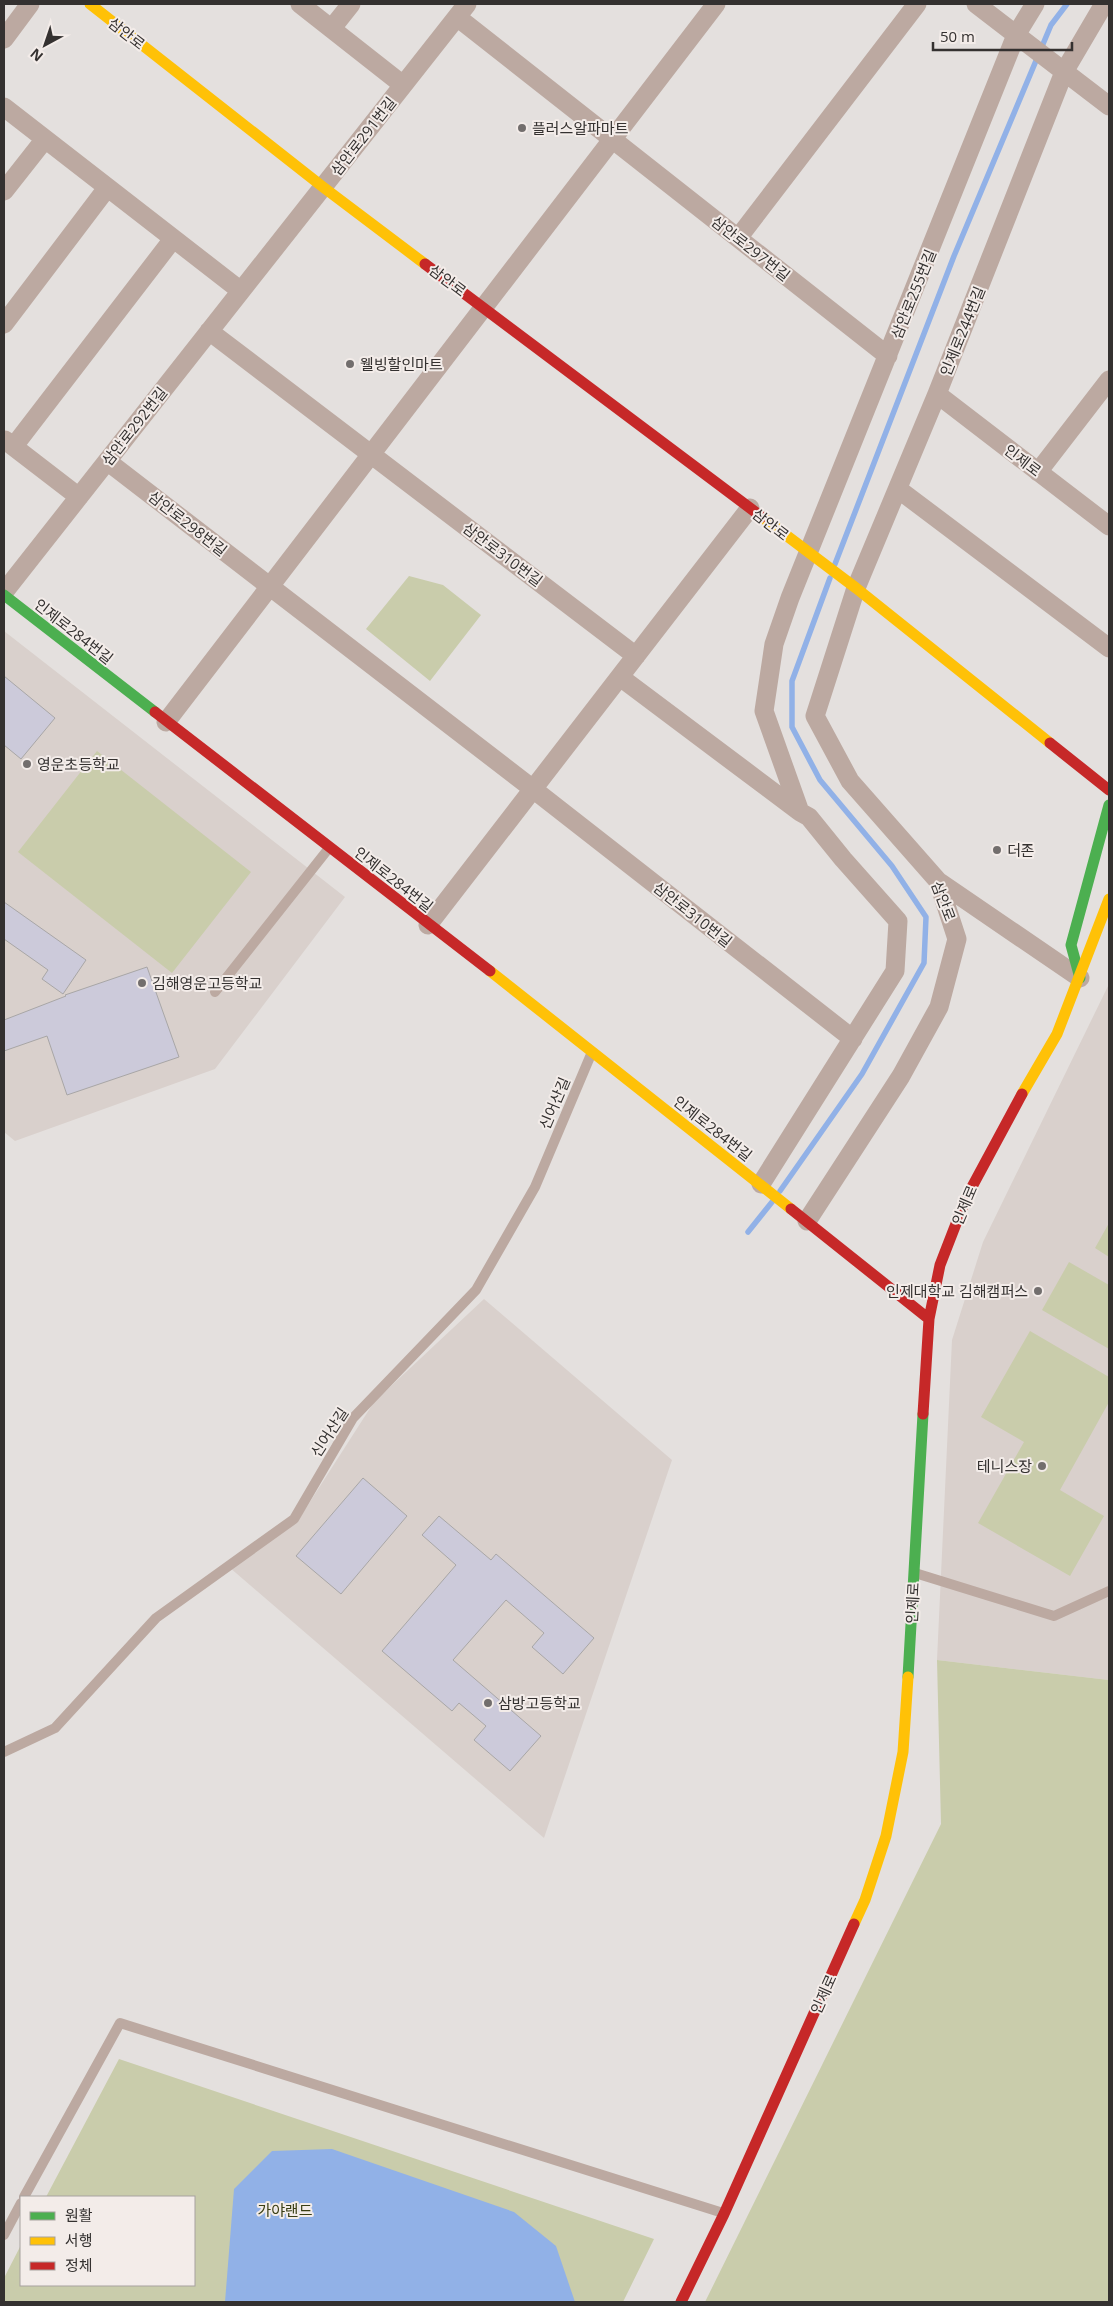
<svg xmlns="http://www.w3.org/2000/svg" width="1113" height="2306" font-family="'Open Sans','Noto Sans KR',sans-serif">
  <style>
    .built { fill: #d9d0cc }
    .green { fill: #c9ccab }
    .water { fill: #91b1e7 }
    .lines { fill: none; stroke-linecap: round; stroke-linejoin: round }
    .stream { stroke: #91b1e7; stroke-width: 5.5 }
    .building { fill: #cccada; stroke: #a8a6a6 }
    .lane { stroke: #bca9a1; stroke-width: 10 }
    .street { stroke: #bca9a1; stroke-width: 19 }
    .fast { stroke: #4caf50; stroke-width: 11 }
    .slow { stroke: #ffc107; stroke-width: 11 }
    .jam { stroke: #c62828; stroke-width: 11 }
    .poi-dot { fill: #726e6d; stroke: #f3ece9; stroke-width: 2 }
    .labels { text-anchor: middle; dominant-baseline: central; stroke-width: 4; stroke-linejoin: round; paint-order: stroke }
    .street-label { font-size: 15px; fill: #343130; stroke: #f3ece9 }
    .poi-label { font-size: 15px; fill: #343130; stroke: #f3ece9; text-anchor: start }
    .park-label { font-size: 15px; fill: #393e14; stroke: #f3ece9 }
  </style>
  <rect width="100%" height="100%" fill="#e4e0de"/>
  <!-- built -->
  <path class="built" d="M 4,631 L 345,897 L 215,1069 L 15,1141 L 4,1132 Z
    M 1109,984 L 1109,1680 L 937,1660 L 952,1340 L 983,1242 Z
    M 484,1299 L 672,1460 L 544,1838 L 229,1567 L 297,1522 L 374,1402 Z"/>
  <!-- green -->
  <path class="green" d="M 409,576 L 443,585 L 481,615 L 430,681 L 366,629 Z
    M 97,751 L 251,872 L 172,973 L 18,852 Z
    M 1109,1223 L 1109,1257 L 1095,1248 Z
    M 1069,1262 L 1109,1285 L 1109,1349 L 1042,1310 Z
    M 1030,1331 L 1109,1377 L 1109,1402 L 1060,1490 L 1104,1516 L 1070,1576 L 978,1523 L 1024,1442 L 981,1417 Z
    M 937,1660 L 1109,1680 L 1109,2302 L 705,2302 L 941,1824 Z
    M 119,2059 L 654,2239 L 623,2302 L 4,2302 L 4,2278 L 21,2245 L 21,2285 L 194,2285 L 194,2197 L 46,2197 Z"/>
  <!-- water -->
  <path class="water" d="M 332,2149 L 514,2212 L 556,2246 L 575,2302 L 225,2302 L 234,2189 L 272,2151 Z"/>
  <g class="lines">
    <!-- stream -->
    <path class="stream" d="M 835,564 L 954,256 L 1051,25 L 1067,4
      M 780,1191 L 862,1074 L 924,963 L 926,917 L 892,866 L 820,780 L 792,727 L 792,681 L 830,578
      M 748,1232 L 772,1202"/>
  </g>
  <!-- building -->
  <path class="building" d="M 4,676 L 55,718 L 21,759 L 4,745 Z
    M 4,902 L 86,960 L 63,994 L 42,979 L 48,970 L 4,939 Z
    M 147,967 L 179,1057 L 67,1095 L 47,1036 L 4,1051 L 4,1020 L 66,996 L 65,995 Z
    M 363,1478 L 407,1516 L 341,1594 L 296,1556 Z
    M 439,1516 L 491,1560 L 496,1554 L 594,1638 L 563,1674 L 532,1647 L 544,1633 L 506,1600 L 453,1660 L 541,1736 L 510,1771 L 474,1740 L 486,1726 L 459,1703 L 452,1711 L 382,1651 L 456,1565 L 422,1535 Z"/>
  <g class="lines">
    <!-- lane -->
    <path class="lane" d="M 215,992 L 329,848
      M 915,1573 L 1054,1616 L 1109,1591
      M 4,1752 L 55,1728 L 156,1618 L 294,1519 L 353,1418 L 476,1290 L 535,1187 L 592,1052
      M 24,2197 L 120,2023 L 723,2213
      M 4,2235 L 21,2203"/>
    <!-- street -->
    <path class="street" d="M 300,4 L 403,85
      M 976,4 L 1109,106
      M 457,17 L 888,356
      M 332,28 L 351,4
      M 4,39 L 30,4
      M 4,107 L 241,291
      M 4,191 L 45,139
      M 738,238 L 917,4
      M 4,324 L 107,188
      M 209,331 L 636,656
      M 937,394 L 1109,526
      M 5,440 L 79,497
      M 14,446 L 173,239
      M 107,461 L 533,789 L 853,1039
      M 1038,472 L 1109,380
      M 898,489 L 1109,648
      M 4,592 L 467,4
      M 620,677 L 800,812
      M 166,722 L 716,4
      M 938,881 L 1080,978
      M 428,925 L 750,508
      M 761,1184 L 895,971 L 898,921 L 843,859 L 809,817 L 800,812 L 764,711 L 774,644 L 790,598 L 1016,35 L 1035,4
      M 807,1221 L 901,1076 L 939,1007 L 957,939 L 938,881 L 850,781 L 815,716 L 856,588 L 937,394 L 1064,72 L 1104,4"/>
    <!-- fast -->
    <path class="fast" d="M 4,595 L 155,712
      M 1080,978 L 1071,945 L 1109,805
      M 908,1677 L 923,1414"/>
    <!-- slow -->
    <path class="slow" d="M 90,4 L 323,187 L 425,264
      M 762,517 L 856,588 L 1050,743
      M 490,971 L 791,1209
      M 1022,1094 L 1057,1034 L 1109,899
      M 854,1924 L 865,1900 L 886,1836 L 903,1752 L 908,1677"/>
    <!-- jam -->
    <path class="jam" d="M 425,264 L 762,517
      M 155,712 L 490,971
      M 1050,743 L 1109,790
      M 791,1209 L 929,1319
      M 923,1414 L 929,1319 L 940,1265 L 966,1198 L 1022,1094
      M 681,2302 L 724,2214 L 854,1924"/>
  </g>
  <!-- markers -->
  <g class="poi-dot">
    <circle cx="522" cy="128" r="5"/>
    <circle cx="350" cy="364" r="5"/>
    <circle cx="27" cy="764" r="5"/>
    <circle cx="997" cy="850" r="5"/>
    <circle cx="142" cy="983" r="5"/>
    <circle cx="1038" cy="1291" r="5"/>
    <circle cx="1042" cy="1466" r="5"/>
    <circle cx="488" cy="1703" r="5"/>
  </g>
  <g class="labels">
    <!-- street labels -->
    <g class="street-label">
      <text transform="translate(127 33) rotate(38)">삼안로</text>
      <text transform="translate(363 136) rotate(-52)">삼안로291번길</text>
      <text transform="translate(751 248) rotate(38)">삼안로297번길</text>
      <text transform="translate(448 280) rotate(37)">삼안로</text>
      <text transform="translate(913 294) rotate(-68)">삼안로255번길</text>
      <text transform="translate(962 331) rotate(-68)">인제로244번길</text>
      <text transform="translate(134 426) rotate(-52)">삼안로292번길</text>
      <text transform="translate(1023 460) rotate(37)">인제로</text>
      <text transform="translate(188 523) rotate(38)">삼안로298번길</text>
      <text transform="translate(771 524) rotate(38)">삼안로</text>
      <text transform="translate(503 554) rotate(37)">삼안로310번길</text>
      <text transform="translate(74 631) rotate(38)">인제로284번길</text>
      <text transform="translate(394 879) rotate(38)">인제로284번길</text>
      <text transform="translate(944 901) rotate(69)">삼안로</text>
      <text transform="translate(693 914) rotate(38)">삼안로310번길</text>
      <text transform="translate(554 1103) rotate(-67)">신어산길</text>
      <text transform="translate(713 1128) rotate(38)">인제로284번길</text>
      <text transform="translate(964 1205) rotate(-67)">인제로</text>
      <text transform="translate(329 1432) rotate(-57)">신어산길</text>
      <text transform="translate(912 1603) rotate(-87)">인제로</text>
      <text transform="translate(823 1994) rotate(-66)">인제로</text>
    </g>
    <!-- poi labels -->
    <g class="poi-label">
      <text x="532" y="128">플러스알파마트</text>
      <text x="360" y="364">웰빙할인마트</text>
      <text x="37" y="764">영운초등학교</text>
      <text x="1007" y="850">더존</text>
      <text x="152" y="983">김해영운고등학교</text>
      <text x="1028" y="1291" text-anchor="end">인제대학교 김해캠퍼스</text>
      <text x="1032" y="1466" text-anchor="end">테니스장</text>
      <text x="498" y="1703">삼방고등학교</text>
    </g>
    <!-- park labels -->
    <g class="park-label">
      <text x="285" y="2210">가야랜드</text>
    </g>
  </g>
  <!-- border -->
  <rect width="1113" height="2306" fill="none" stroke="#343130" stroke-width="10"/>
  <!-- legend -->
  <rect x="20" y="2196" width="175" height="90" fill="#f3ece9" stroke="#a7a19f"/>
  <rect x="30" y="2212" width="25" height="8" fill="#4caf50" stroke="#a7a19f"/>
  <text x="65" y="2221" font-size="15" fill="#343130">원활</text>
  <rect x="30" y="2237" width="25" height="8" fill="#ffc107" stroke="#a7a19f"/>
  <text x="65" y="2246" font-size="15" fill="#343130">서행</text>
  <rect x="30" y="2262" width="25" height="8" fill="#c62828" stroke="#a7a19f"/>
  <text x="65" y="2271" font-size="15" fill="#343130">정체</text>
  <!-- north arrow -->
  <g transform="translate(45 45) rotate(220)" stroke="#f3ece9" stroke-width="4" paint-order="stroke">
  <path d="M0-4L9 19L0 12L-9 19Z" fill="#343130"/>
  <text y="-8" font-size="14" font-weight="bold" text-anchor="middle" fill="#343130">N</text>
  </g>
  <!-- scale -->
  <path d="M933 42v8h139v-8" fill="none" stroke="#343130" stroke-width="2.5"/>
  <text x="940" y="42" font-size="15" fill="#343130" stroke="#f3ece9" stroke-width="4" paint-order="stroke">50 m</text>
</svg>
